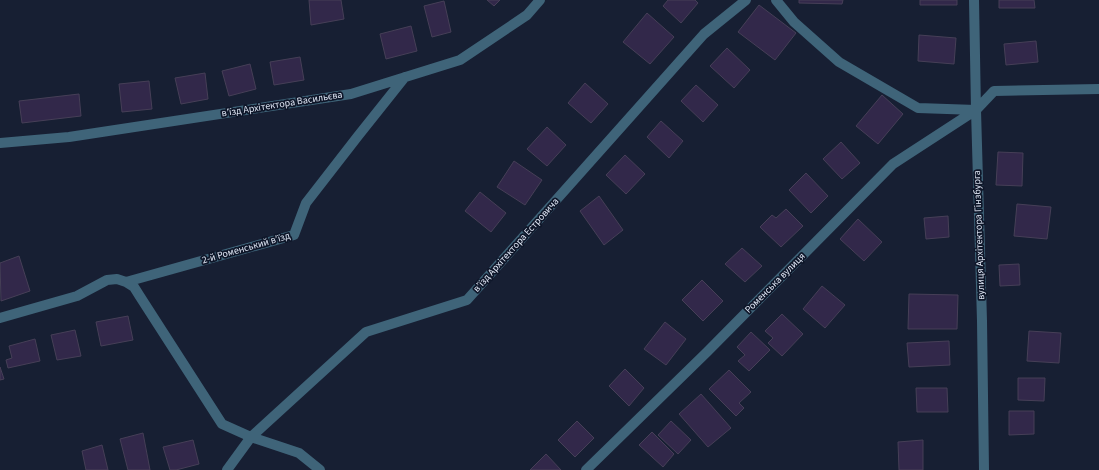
<svg xmlns="http://www.w3.org/2000/svg" width="1099" height="470" font-family="'Source Sans 3',sans-serif">
  <style>
    .building { fill: #32284a; stroke: #463f57 }
    .lines { fill: none; stroke-linecap: round; stroke-linejoin: round }
    .street { stroke: #3f6479; stroke-width: 10 }
    .labels { text-anchor: middle; dominant-baseline: central; stroke-width: 3.5; stroke-linejoin: round; paint-order: stroke }
    .street-label { font-size: 10px; fill: #dfe6f4; stroke: #0e1629 }
  </style>
  <rect width="100%" height="100%" fill="#171f33"/>
  <!-- building -->
  <path class="building" d="M 309,0 L 341,0 L 344,19 L 311,25 Z
    M 487,0 L 500,0 L 494,6 Z
    M 668,0 L 695,0 L 698,3 L 681,23 L 663,6 Z
    M 799,0 L 843,0 L 842,4 L 799,3 Z
    M 920,0 L 957,0 L 957,5 L 920,5 Z
    M 999,0 L 1034,0 L 1035,8 L 999,8 Z
    M 444,1 L 451,32 L 432,37 L 424,6 Z
    M 759,5 L 796,33 L 775,60 L 738,32 Z
    M 647,13 L 674,37 L 650,64 L 623,42 Z
    M 411,26 L 417,51 L 386,59 L 380,34 Z
    M 919,35 L 956,38 L 954,64 L 918,61 Z
    M 1036,41 L 1038,62 L 1006,65 L 1004,44 Z
    M 727,48 L 750,70 L 734,88 L 710,66 Z
    M 300,57 L 304,80 L 274,85 L 270,62 Z
    M 250,64 L 256,89 L 229,96 L 222,71 Z
    M 205,73 L 208,99 L 181,104 L 175,78 Z
    M 149,81 L 152,109 L 122,112 L 119,84 Z
    M 585,83 L 608,104 L 591,123 L 568,103 Z
    M 696,85 L 718,105 L 703,122 L 681,101 Z
    M 79,94 L 81,116 L 22,123 L 19,101 Z
    M 882,95 L 903,114 L 878,144 L 856,126 Z
    M 661,121 L 683,141 L 669,158 L 647,137 Z
    M 547,127 L 566,145 L 547,166 L 527,149 Z
    M 841,142 L 860,163 L 842,179 L 823,159 Z
    M 998,152 L 1023,153 L 1022,186 L 996,185 Z
    M 625,155 L 645,174 L 626,194 L 606,175 Z
    M 514,161 L 542,180 L 525,205 L 497,187 Z
    M 806,173 L 828,196 L 811,213 L 789,190 Z
    M 480,192 L 506,213 L 491,232 L 465,211 Z
    M 599,196 L 623,230 L 604,245 L 580,211 Z
    M 1017,204 L 1051,207 L 1047,239 L 1014,236 Z
    M 786,209 L 803,226 L 781,247 L 760,227 L 772,215 L 776,218 Z
    M 948,216 L 949,237 L 926,239 L 924,218 Z
    M 858,219 L 882,242 L 864,261 L 840,239 Z
    M 742,248 L 762,266 L 745,282 L 725,264 Z
    M 19,256 L 30,291 L 1,301 L 0,263 Z
    M 1019,264 L 1020,285 L 1000,286 L 999,265 Z
    M 702,280 L 723,301 L 703,321 L 682,300 Z
    M 822,286 L 845,305 L 825,328 L 803,309 Z
    M 909,294 L 958,295 L 957,329 L 908,329 Z
    M 782,314 L 803,334 L 782,356 L 768,343 L 773,338 L 765,331 Z
    M 128,316 L 133,340 L 101,346 L 96,322 Z
    M 665,322 L 686,339 L 666,365 L 644,349 Z
    M 75,330 L 81,356 L 57,360 L 51,335 Z
    M 1029,331 L 1061,333 L 1059,363 L 1027,361 Z
    M 751,332 L 770,350 L 749,371 L 738,361 L 745,355 L 737,347 Z
    M 35,339 L 40,361 L 8,368 L 6,360 L 12,358 L 9,346 Z
    M 949,341 L 950,365 L 909,367 L 907,343 Z
    M 0,367 L 4,379 L 0,380 Z
    M 625,369 L 644,388 L 629,406 L 609,386 Z
    M 729,370 L 751,392 L 739,403 L 744,408 L 736,416 L 709,389 Z
    M 1018,378 L 1045,378 L 1044,401 L 1018,400 Z
    M 916,388 L 947,388 L 948,412 L 917,412 Z
    M 701,394 L 731,428 L 708,447 L 679,414 Z
    M 1009,411 L 1034,411 L 1034,434 L 1009,435 Z
    M 577,421 L 594,438 L 575,457 L 558,440 Z
    M 671,421 L 691,440 L 678,454 L 658,435 Z
    M 652,432 L 674,454 L 663,467 L 639,445 Z
    M 143,433 L 150,470 L 128,470 L 120,439 Z
    M 193,440 L 199,464 L 176,470 L 170,470 L 163,447 Z
    M 923,440 L 923,470 L 899,470 L 898,442 Z
    M 102,445 L 108,470 L 86,470 L 82,451 Z
    M 546,454 L 561,470 L 530,470 Z"/>
  <g class="lines">
    <!-- street -->
    <path class="street" d="M 776,0 L 794,22 L 839,62 L 918,108 L 976,110
      M 974,0 L 976,110 L 982,321 L 984,470
      M 0,143 L 69,137 L 351,94 L 460,60 L 527,15 L 540,0
      M 126,282 L 294,235 L 306,203 L 358,136 L 405,77
      M 0,318 L 77,296 L 107,280 L 117,279 L 126,282 L 134,287 L 139,295 L 222,424 L 251,437 L 299,453 L 320,470
      M 227,470 L 251,437 L 366,332 L 467,300 L 704,34 L 746,0
      M 586,470 L 707,352 L 893,164 L 976,110 L 994,91 L 1099,89"/>
  </g>
  <g class="labels">
    <!-- street labels -->
    <g class="street-label">
      <text transform="translate(282 104) rotate(-9)">в’їзд Архітектора Васильєва</text>
      <text transform="translate(979 235) rotate(-92)">вулиця Архітектора Гінзбурга</text>
      <text transform="translate(516 245) rotate(-48)">в’їзд Архітектора Естровича</text>
      <text transform="translate(246 248) rotate(-16)">2-й Роменський в’їзд</text>
      <text transform="translate(775 283) rotate(-45)">Роменська вулиця</text>
    </g>
  </g>
</svg>
